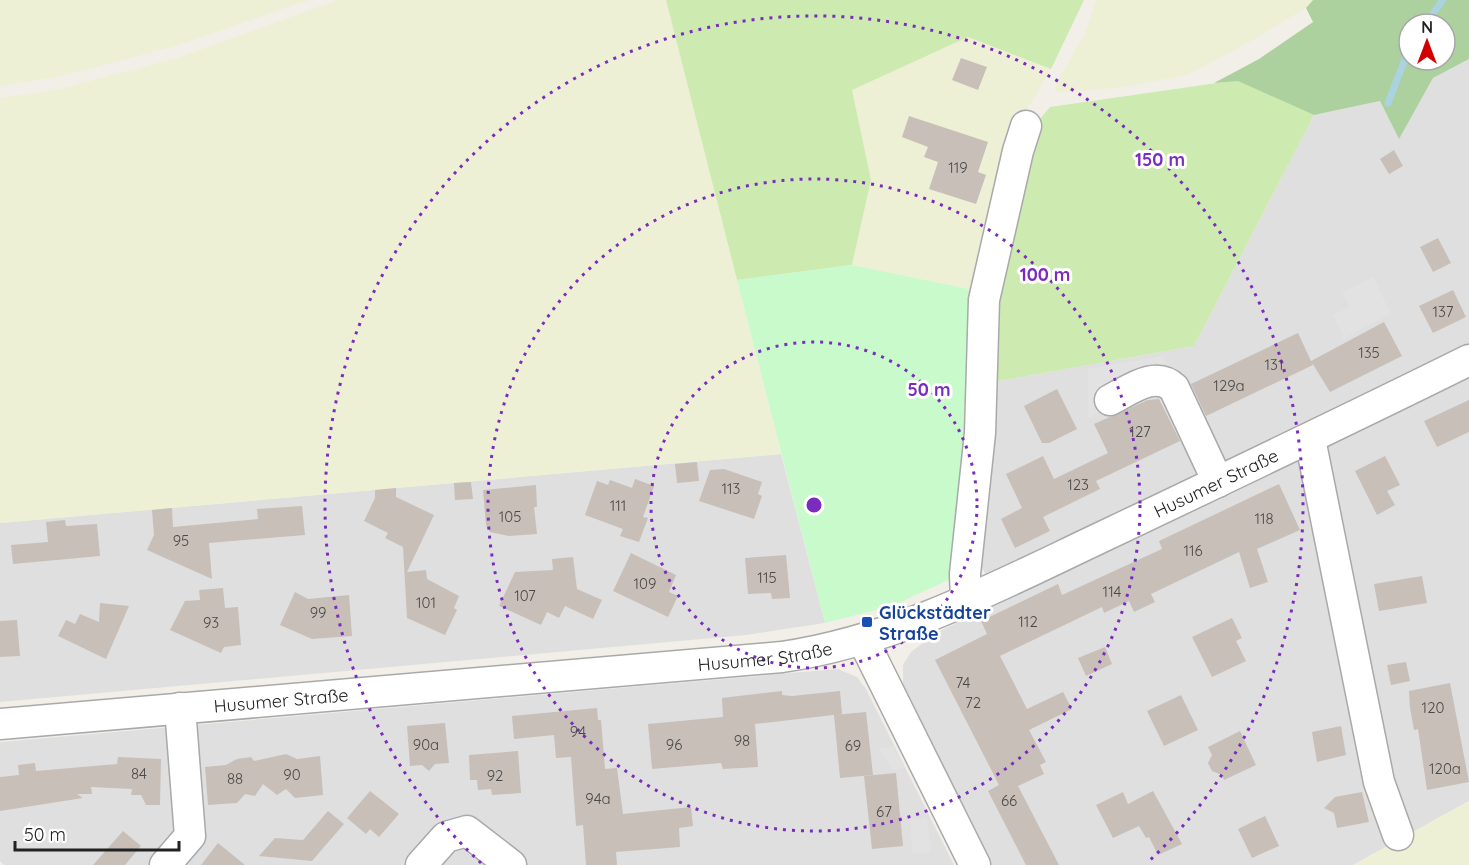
<svg xmlns="http://www.w3.org/2000/svg" width="1469" height="865" font-family="Quicksand,sans-serif">
  <style>
    .residential { fill: #e0dfdf }
    .farmland { fill: #eef0d5 }
    .grass { fill: #cdebb0 }
    .forest { fill: #add19e; fill-rule: evenodd }
    .park { fill: #c8facc }
    .parking { fill: #e2e2e2 }
    .lines { fill: none; stroke-linecap: round; stroke-linejoin: round }
    .stream { stroke: #aad3df; stroke-width: 7 }
    .building { fill: #c7bfb8 }
    .minor-casing { stroke: #a9a9a9; stroke-width: 33 }
    .minor { stroke: #fff; stroke-width: 30 }
    .ring { fill: none; stroke: #7b2cbf; stroke-width: 3; stroke-dasharray: 3 6 }
    .transit-dot { fill: #1a4fb4; stroke: #fff; stroke-width: 2 }
    .labels { text-anchor: middle; dominant-baseline: central; stroke-width: 6; stroke-linejoin: round; paint-order: stroke }
    .number-label { font-size: 15px; fill: #4b4948 }
    .street-label { font-size: 18px; fill: #222; stroke: #fff }
    .transit-label { font-size: 18px; font-weight: bold; fill: #164399; stroke: #fff; text-anchor: start }
    .centre { fill: #7b2cbf; stroke: #fff; stroke-width: 3 }
    .ring-label { font-size: 18px; text-anchor: middle; font-weight: bold; fill: #7b2cbf; stroke: #fff; stroke-width: 6; stroke-linejoin: round; paint-order: stroke }
  </style>
  <rect width="100%" height="100%" fill="#f2efe9"/>
  <!-- residential -->
  <path class="residential" d="M 1469,59 L 1469,347 L 1356,404 L 986,575 L 975,556 L 993,382 L 1194,346 L 1314,115 L 1380,101 L 1399,138 L 1433,78 Z
    M 1469,375 L 1469,801 L 1353,865 L 992,865 L 903,685 L 903,665 L 911,652 L 936,633 Z
    M 781,454 L 825,623 L 746,635 L 0,702 L 0,523 Z
    M 838,669 L 857,677 L 866,689 L 954,865 L 4,865 L 0,861 L 0,742 Z"/>
  <!-- farmland -->
  <path class="farmland" d="M 0,0 L 309,0 L 176,46 L 57,77 L 0,86 Z
    M 337,0 L 666,0 L 781,454 L 0,523 L 0,98 L 60,89 L 180,57 Z
    M 1096,0 L 1313,0 L 1306,8 L 1251,41 L 1188,75 L 1117,88 L 1061,92 L 1055,90 L 1057,81 L 1085,33 Z
    M 968,37 L 1051,69 L 1025,113 L 978,291 L 852,265 L 871,180 L 852,90 Z
    M 1469,801 L 1469,865 L 1353,865 Z"/>
  <!-- grass -->
  <path class="grass" d="M 666,0 L 1084,0 L 1051,69 L 968,37 L 852,90 L 871,180 L 852,265 L 737,280 Z
    M 1238,80 L 1314,115 L 1194,346 L 993,382 L 997,285 L 1030,145 L 1039,120 L 1050,107 Z"/>
  <!-- forest -->
  <path class="forest" d="M 1313,0 L 1469,0 L 1469,59 L 1433,78 L 1399,139 L 1380,101 L 1314,115 L 1238,81 L 1214,83 L 1259,59 L 1313,22 L 1306,8 ZM 1409,24 L 1445,24 L 1445,60 L 1409,60 Z"/>
  <!-- park -->
  <path class="park" d="M 852,265 L 978,291 L 955,577 L 892,606 L 825,623 L 737,280 Z"/>
  <!-- parking -->
  <path class="parking" d="M 1373,277 L 1391,314 L 1344,338 L 1333,315 L 1350,307 L 1342,292 Z
    M 1163,356 L 1175,380 L 1088,418 L 1088,369 Z
    M 893,747 L 904,768 L 892,770 L 879,748 Z
    M 927,818 L 931,852 L 913,854 L 910,820 Z"/>
  <g class="lines">
    <!-- stream -->
    <path class="stream" d="M 1425,24 L 1443,0
      M 1388,103 L 1409,49"/>
  </g>
  <!-- building -->
  <path class="building" d="M 961,58 L 987,67 L 978,90 L 952,80 Z
    M 909,116 L 988,142 L 978,172 L 986,175 L 976,204 L 929,189 L 938,162 L 924,157 L 928,147 L 902,137 Z
    M 1394,150 L 1403,166 L 1389,174 L 1380,159 Z
    M 1438,238 L 1451,263 L 1433,272 L 1420,247 Z
    M 1453,290 L 1466,317 L 1433,333 L 1419,306 Z
    M 1384,322 L 1402,356 L 1330,392 L 1311,361 L 1313,365 L 1206,416 L 1191,384 L 1298,333 L 1311,361 Z
    M 1057,389 L 1077,429 L 1049,443 L 1042,443 L 1024,406 Z
    M 1159,399 L 1180,441 L 1096,481 L 1100,489 L 1043,517 L 1050,531 L 1015,548 L 1001,519 L 1022,508 L 1006,474 L 1043,456 L 1054,479 L 1108,453 L 1094,424 L 1148,400 Z
    M 1469,400 L 1469,432 L 1437,447 L 1424,421 Z
    M 1385,456 L 1400,485 L 1387,491 L 1395,505 L 1377,515 L 1355,471 Z
    M 697,462 L 699,481 L 677,483 L 675,464 Z
    M 724,469 L 762,482 L 758,494 L 762,496 L 754,519 L 699,501 L 710,470 Z
    M 635,479 L 654,486 L 643,517 L 648,518 L 639,542 L 620,536 L 623,529 L 585,515 L 597,481 L 608,485 L 610,480 L 632,488 Z
    M 471,482 L 473,499 L 455,500 L 454,483 Z
    M 1279,484 L 1300,530 L 1257,549 L 1268,582 L 1250,588 L 1239,552 L 1151,594 L 1155,602 L 1134,612 L 1129,601 L 1104,613 L 1102,607 L 1000,656 L 1027,709 L 1063,692 L 1072,709 L 1029,730 L 1046,762 L 1040,765 L 1044,774 L 1018,786 L 1059,865 L 1026,865 L 988,791 L 999,785 L 935,660 L 987,634 L 981,621 L 1058,584 L 1062,595 L 1162,549 L 1159,541 Z
    M 536,485 L 537,507 L 534,507 L 537,534 L 509,536 L 490,532 L 486,525 L 483,490 Z
    M 396,488 L 396,497 L 434,515 L 407,572 L 426,570 L 427,579 L 459,596 L 454,608 L 457,610 L 445,635 L 407,618 L 403,547 L 385,538 L 388,533 L 364,521 L 375,498 L 375,490 Z
    M 302,506 L 305,535 L 209,543 L 212,579 L 147,550 L 154,535 L 152,510 L 172,508 L 173,527 L 258,519 L 257,509 Z
    M 65,520 L 66,526 L 97,524 L 100,556 L 13,564 L 11,545 L 48,542 L 46,522 Z
    M 631,553 L 676,575 L 669,592 L 678,596 L 668,617 L 613,591 Z
    M 786,555 L 790,598 L 772,599 L 771,593 L 748,594 L 745,558 Z
    M 573,557 L 577,589 L 602,600 L 593,619 L 565,606 L 559,618 L 547,612 L 541,625 L 499,606 L 515,572 L 553,570 L 552,559 Z
    M 1422,576 L 1427,603 L 1379,611 L 1374,584 Z
    M 223,588 L 225,608 L 238,607 L 241,645 L 224,647 L 221,653 L 170,630 L 185,601 L 200,600 L 199,590 Z
    M 295,592 L 308,599 L 349,595 L 352,636 L 312,639 L 280,625 Z
    M 100,603 L 129,606 L 106,659 L 58,636 L 66,620 L 75,624 L 80,614 L 99,622 Z
    M 1232,618 L 1242,638 L 1236,641 L 1246,661 L 1212,677 L 1192,637 Z
    M 17,620 L 20,656 L 0,657 L 0,621 Z
    M 1105,647 L 1112,664 L 1086,676 L 1078,658 Z
    M 1406,662 L 1410,681 L 1391,685 L 1387,665 Z
    M 1450,683 L 1469,782 L 1427,790 L 1418,729 L 1414,730 L 1410,708 L 1409,691 Z
    M 782,691 L 782,695 L 792,696 L 840,691 L 842,714 L 755,724 L 758,767 L 723,769 L 721,763 L 652,769 L 648,724 L 723,717 L 722,698 Z
    M 1181,695 L 1198,730 L 1164,746 L 1147,711 Z
    M 597,708 L 598,720 L 601,720 L 605,769 L 617,768 L 623,814 L 691,807 L 693,826 L 679,828 L 680,847 L 616,852 L 617,865 L 586,865 L 583,825 L 576,826 L 571,757 L 556,758 L 554,735 L 514,739 L 512,716 Z
    M 866,712 L 873,775 L 840,778 L 834,715 Z
    M 445,723 L 449,763 L 435,764 L 429,771 L 422,765 L 410,766 L 407,726 Z
    M 1341,726 L 1346,755 L 1317,762 L 1312,732 Z
    M 1240,731 L 1256,765 L 1224,780 L 1222,775 L 1212,771 L 1208,763 L 1212,755 L 1208,747 Z
    M 518,751 L 521,793 L 492,795 L 491,789 L 478,790 L 477,780 L 470,780 L 469,755 Z
    M 286,754 L 297,759 L 320,756 L 323,795 L 295,798 L 286,789 L 277,795 L 263,784 L 255,796 L 245,794 L 237,803 L 208,805 L 205,767 L 226,765 L 237,759 L 251,757 L 254,761 Z
    M 118,757 L 161,759 L 160,805 L 146,805 L 141,795 L 131,795 L 132,789 L 91,787 L 92,794 L 77,794 L 83,798 L 0,811 L 0,777 L 19,775 L 18,765 L 35,763 L 36,771 L 117,764 Z
    M 896,773 L 903,846 L 872,849 L 864,776 Z
    M 370,791 L 399,814 L 379,837 L 370,829 L 366,834 L 347,818 Z
    M 1153,791 L 1182,844 L 1158,855 L 1149,837 L 1146,838 L 1139,826 L 1113,838 L 1096,805 L 1123,792 L 1128,804 Z
    M 1362,792 L 1369,822 L 1337,828 L 1334,813 L 1324,808 L 1335,797 Z
    M 328,811 L 344,824 L 312,861 L 259,856 L 275,838 L 303,840 Z
    M 1265,816 L 1279,846 L 1252,858 L 1238,829 Z
    M 123,831 L 141,846 L 125,865 L 93,865 Z
    M 218,843 L 245,865 L 201,865 Z"/>
  <g class="lines">
    <defs>
      <g id="minor">
        <path d="M 1110,400 C 1130,390 1155,370 1174,388 L 1218,482"/>
        <path d="M 1310,439 L 1379,782 L 1398,835"/>
        <path d="M 966,602 L 965,574 L 980,433 L 984,300 L 1018,151 L 1026,126"/>
        <path d="M 863,640 L 975,865"/>
        <path id="s1" d="M 0,724 L 782,657 C 898,640 1000,585 1104,536 C 1226,478 1348,420 1469,360"/>
        <path d="M 165,865 L 190,836 L 180,708"/>
        <path d="M 421,865 L 446,837 L 467,831 L 511,865"/>
      </g>
    </defs>
    <!-- minor casing -->
    <use href="#minor" class="minor-casing"/>
    <!-- minor -->
    <use href="#minor" class="minor"/>
  </g>
  <!-- distance rings -->
  <g class="ring">
    <circle cx="814" cy="505" r="163"/>
    <circle cx="814" cy="505" r="326"/>
    <path d="M481 863A489 489 0 1 1 1147 863"/>
  </g>
  <!-- markers -->
  <rect class="transit-dot" x="861" y="616" width="12" height="12" rx="3"/>
  <g class="labels">
    <!-- number labels -->
    <g class="number-label">
      <text x="958" y="167">119</text>
      <text x="1443" y="311">137</text>
      <text x="1369" y="352">135</text>
      <text x="1274" y="364">131</text>
      <text x="1229" y="385">129a</text>
      <text x="1140" y="431">127</text>
      <text x="1078" y="484">123</text>
      <text x="731" y="488">113</text>
      <text x="618" y="505">111</text>
      <text x="510" y="516">105</text>
      <text x="1264" y="518">118</text>
      <text x="181" y="540">95</text>
      <text x="1193" y="550">116</text>
      <text x="767" y="577">115</text>
      <text x="645" y="583">109</text>
      <text x="1112" y="591">114</text>
      <text x="525" y="595">107</text>
      <text x="426" y="602">101</text>
      <text x="318" y="612">99</text>
      <text x="1028" y="621">112</text>
      <text x="211" y="622">93</text>
      <text x="963" y="682">74</text>
      <text x="973" y="702">72</text>
      <text x="1433" y="707">120</text>
      <text x="578" y="731">94</text>
      <text x="742" y="740">98</text>
      <text x="426" y="744">90a</text>
      <text x="674" y="744">96</text>
      <text x="853" y="745">69</text>
      <text x="1445" y="768">120a</text>
      <text x="139" y="773">84</text>
      <text x="292" y="774">90</text>
      <text x="495" y="775">92</text>
      <text x="235" y="778">88</text>
      <text x="598" y="798">94a</text>
      <text x="1009" y="800">66</text>
      <text x="884" y="811">67</text>
    </g>
    <!-- street labels -->
    <g class="street-label">
      <text stroke="none"><textPath href="#s1" startOffset="1254">Husumer Straße</textPath></text>
      <text stroke="none"><textPath href="#s1" startOffset="768">Husumer Straße</textPath></text>
      <text stroke="none"><textPath href="#s1" startOffset="282">Husumer Straße</textPath></text>
    </g>
    <!-- transit labels -->
    <g class="transit-label">
      <text x="879" y="612">Glückstädter<tspan x="879" dy="21">Straße</tspan></text>
    </g>
  </g>
  <circle cx="814" cy="505" r="9" class="centre"/>
  <g class="ring-label">
    <text x="1160" y="166">150 m</text>
    <text x="1045" y="281">100 m</text>
    <text x="929" y="396">50 m</text>
  </g>
  <!-- north arrow -->
  <g transform="translate(1427 42)"><circle r="28" fill="#ffffff" stroke="#a7a7a7" stroke-width="1.5"/>
  <path d="M0-4.5L10 22L0 15L-10 22Z" fill="#d40000"/>
  <text y="-9" font-size="16" font-weight="bold" text-anchor="middle" fill="#222222">N</text>
  </g>
  <!-- scale -->
  <path d="M15 841v9h164v-9" fill="none" stroke="#222222" stroke-width="3"/>
  <text x="24" y="841" font-size="18" fill="#222222" stroke="#ffffff" stroke-width="4.5" paint-order="stroke">50 m</text>
</svg>
